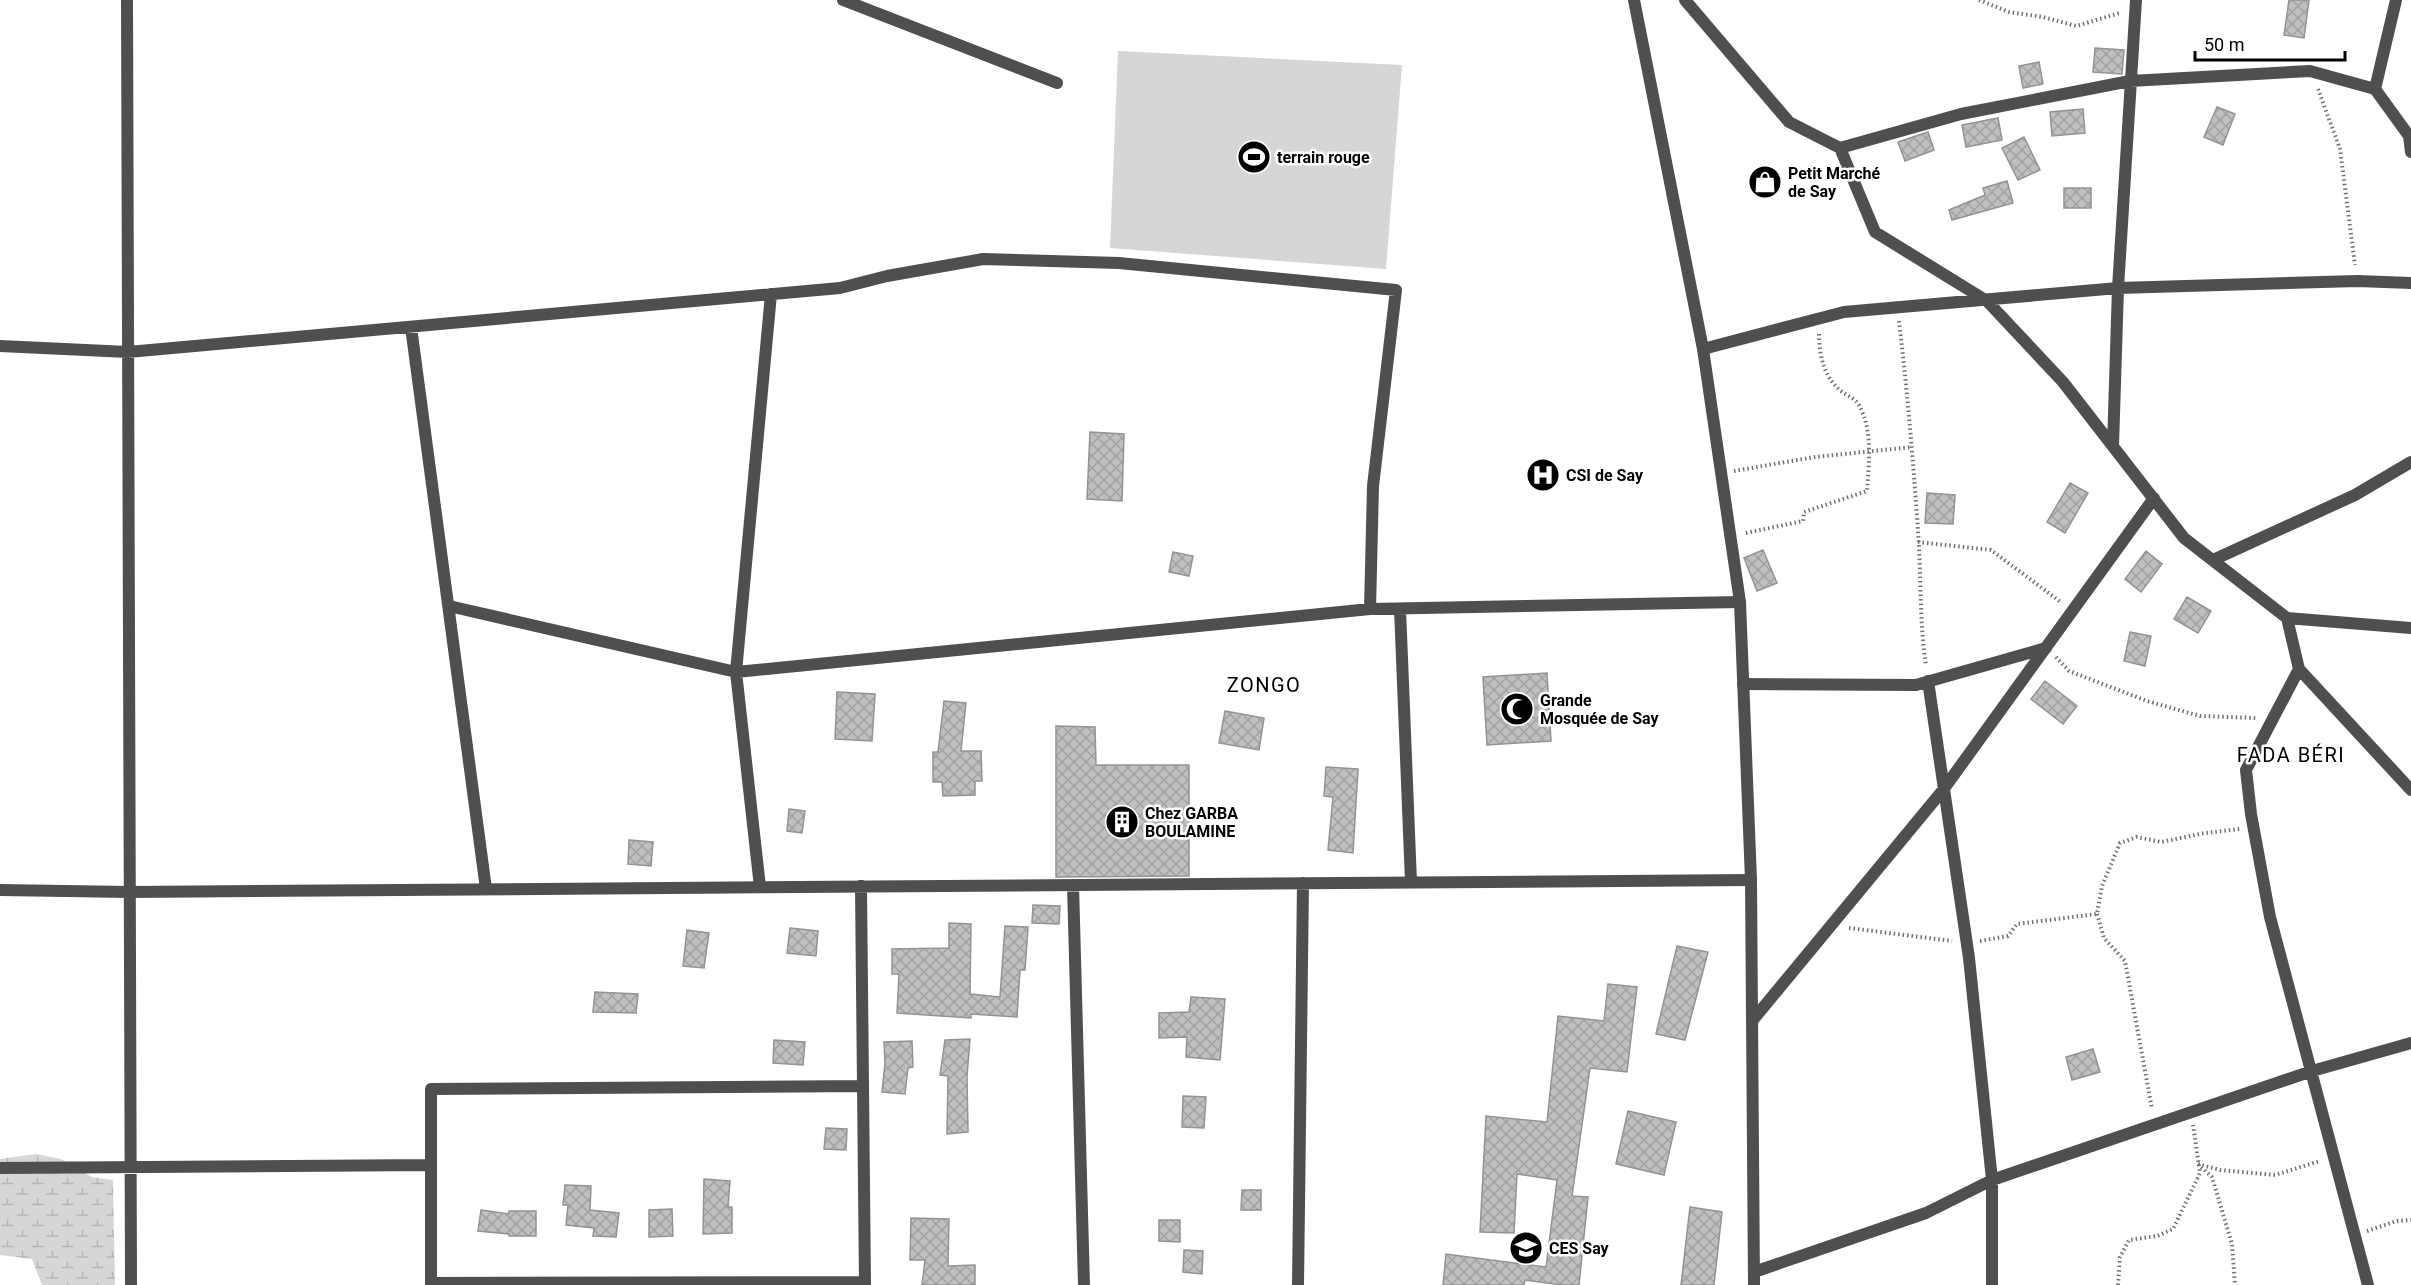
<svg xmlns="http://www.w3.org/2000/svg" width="2411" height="1285" font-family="Roboto,sans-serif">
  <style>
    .wetland { fill: url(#wetland-marsh) }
    .garden { fill: #d6d6d6 }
    .building { fill: url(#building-cross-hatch); stroke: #939393; stroke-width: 1.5 }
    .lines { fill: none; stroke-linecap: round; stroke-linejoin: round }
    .path { stroke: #717171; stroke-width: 4; stroke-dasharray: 1.5 3; stroke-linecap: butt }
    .minor { stroke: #4f4f4f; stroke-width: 12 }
    .tertiary { stroke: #4f4f4f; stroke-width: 12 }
    .labels { text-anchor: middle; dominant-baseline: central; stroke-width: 5; stroke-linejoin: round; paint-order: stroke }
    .poi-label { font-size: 16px; font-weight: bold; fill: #000; stroke: #fff; text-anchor: start }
    .quarter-label { font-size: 20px; letter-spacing: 1.5px; fill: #000; stroke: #fff }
  </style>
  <defs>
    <pattern id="wetland-marsh" width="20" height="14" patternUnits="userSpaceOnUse" patternTransform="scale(1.5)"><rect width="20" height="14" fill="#d6d6d6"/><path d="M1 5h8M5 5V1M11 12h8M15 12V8" fill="none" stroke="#b6b6b6"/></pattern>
    <pattern id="building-cross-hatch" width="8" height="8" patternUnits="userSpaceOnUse" patternTransform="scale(1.5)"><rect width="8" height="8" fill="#bfbfbf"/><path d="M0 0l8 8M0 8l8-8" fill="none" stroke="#a2a2a2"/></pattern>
  </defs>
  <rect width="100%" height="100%" fill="#fff"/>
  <!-- wetland -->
  <path class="wetland" d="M 36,1154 L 61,1159 L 92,1177 L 113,1180 L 115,1285 L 42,1285 L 32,1259 L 0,1255 L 0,1159 Z"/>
  <!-- garden -->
  <path class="garden" d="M 1118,51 L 1402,65 L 1386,269 L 1110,248 Z"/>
  <!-- building -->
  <path class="building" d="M 2289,0 L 2309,0 L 2304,38 L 2284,35 Z
    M 2095,48 L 2124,50 L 2122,74 L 2093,72 Z
    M 2039,62 L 2043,84 L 2023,88 L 2019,66 Z
    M 2217,107 L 2235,114 L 2223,145 L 2204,137 Z
    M 2083,109 L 2085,133 L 2052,136 L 2050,112 Z
    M 1998,118 L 2002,140 L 1966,147 L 1962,125 Z
    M 1928,132 L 1934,150 L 1905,161 L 1898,142 Z
    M 2024,137 L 2040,170 L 2018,180 L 2002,148 Z
    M 2007,181 L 2013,203 L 1952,220 L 1949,210 L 1985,195 L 1983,188 Z
    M 2064,188 L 2091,188 L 2091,208 L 2064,208 Z
    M 1090,432 L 1124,434 L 1122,501 L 1087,499 Z
    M 2070,483 L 2088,493 L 2065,533 L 2047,522 Z
    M 1927,493 L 1955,495 L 1953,524 L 1925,523 Z
    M 1763,550 L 1777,583 L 1757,591 L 1744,558 Z
    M 2146,551 L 2162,564 L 2141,592 L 2125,579 Z
    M 1173,552 L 1193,556 L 1189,576 L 1169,572 Z
    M 2187,597 L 2211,611 L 2198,633 L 2174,619 Z
    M 2130,632 L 2151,636 L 2145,666 L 2124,661 Z
    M 1547,673 L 1551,741 L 1487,745 L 1483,677 Z
    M 2045,681 L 2077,706 L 2063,724 L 2031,699 Z
    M 837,692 L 875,694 L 872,741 L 835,739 Z
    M 944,701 L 966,703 L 961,751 L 981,751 L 982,781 L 975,781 L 975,795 L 943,796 L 942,782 L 933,782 L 933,752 L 938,752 Z
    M 1225,711 L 1264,718 L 1259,750 L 1219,743 Z
    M 1056,726 L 1095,727 L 1096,765 L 1189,765 L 1189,876 L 1056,877 Z
    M 1326,767 L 1358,769 L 1353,853 L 1328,850 L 1333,797 L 1324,796 Z
    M 789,809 L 805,811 L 802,833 L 787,831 Z
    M 629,840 L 653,842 L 651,866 L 628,864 Z
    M 1033,905 L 1060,906 L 1059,924 L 1032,923 Z
    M 949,923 L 971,924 L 970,994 L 1000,997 L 1005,926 L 1028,927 L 1025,970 L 1020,970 L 1017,1017 L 971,1014 L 971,1018 L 897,1013 L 899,974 L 892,974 L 892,949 L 949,948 Z
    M 790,928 L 818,931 L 816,956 L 787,953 Z
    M 687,930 L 709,933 L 704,968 L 683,966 Z
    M 1677,946 L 1708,952 L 1685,1040 L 1656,1034 Z
    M 1608,984 L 1637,987 L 1627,1072 L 1590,1068 L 1572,1196 L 1588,1197 L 1579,1285 L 1562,1285 L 1525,1280 L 1524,1285 L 1443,1285 L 1446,1254 L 1546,1267 L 1557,1180 L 1517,1174 L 1514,1233 L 1480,1232 L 1486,1116 L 1547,1122 L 1558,1016 L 1604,1021 Z
    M 595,992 L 638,994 L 636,1013 L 593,1012 Z
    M 1191,997 L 1225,999 L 1220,1060 L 1186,1057 L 1187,1037 L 1159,1038 L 1159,1013 L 1189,1012 Z
    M 970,1039 L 967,1076 L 968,1132 L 947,1134 L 948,1076 L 940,1075 L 945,1040 Z
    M 774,1040 L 805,1042 L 803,1065 L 773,1063 Z
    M 912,1041 L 913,1067 L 908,1068 L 905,1094 L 882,1092 L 885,1063 L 884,1042 Z
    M 2093,1049 L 2100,1072 L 2072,1080 L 2066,1057 Z
    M 1183,1096 L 1206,1097 L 1204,1128 L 1182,1127 Z
    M 1628,1111 L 1676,1122 L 1664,1175 L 1616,1164 Z
    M 826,1128 L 847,1129 L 846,1150 L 824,1149 Z
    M 704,1179 L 730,1181 L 728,1207 L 732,1207 L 732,1233 L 703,1234 Z
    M 565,1185 L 591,1186 L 590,1210 L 619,1213 L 616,1237 L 593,1236 L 594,1228 L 566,1225 L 568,1205 L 563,1205 Z
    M 1242,1190 L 1261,1190 L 1261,1210 L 1241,1210 Z
    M 1690,1207 L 1722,1212 L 1714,1285 L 1681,1285 Z
    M 672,1209 L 673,1236 L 649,1237 L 649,1210 Z
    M 481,1210 L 509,1214 L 509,1211 L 536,1211 L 536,1236 L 509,1236 L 509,1234 L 478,1231 Z
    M 911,1218 L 949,1219 L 948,1266 L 975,1265 L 975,1285 L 922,1285 L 925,1260 L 910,1260 Z
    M 1159,1220 L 1180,1220 L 1180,1242 L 1159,1241 Z
    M 1184,1250 L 1203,1251 L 1202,1274 L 1183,1272 Z"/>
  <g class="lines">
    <!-- path -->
    <path class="path" d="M 1979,0 L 2009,12 L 2043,17 L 2076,26 L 2120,13
      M 2318,89 L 2340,149 L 2355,265
      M 1899,321 C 1908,396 1914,471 1919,546 C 1921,586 1920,626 1926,666
      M 1734,471 L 1815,457 L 1912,447
      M 1746,533 L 1803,521 L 1804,512 L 1867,491 C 1869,462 1873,431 1859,405 C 1855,398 1847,396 1841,391 C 1823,376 1819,354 1819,332
      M 1918,542 L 1991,550 L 2062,603
      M 2056,657 L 2069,671 L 2147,701 L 2200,716 L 2257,718
      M 2097,914 L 2104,938 L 2125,961 L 2152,1109
      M 1849,928 L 1952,941
      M 1980,941 L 2008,936 L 2017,924 L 2097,914 L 2102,886 L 2120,843 L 2137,837 L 2161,842 L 2205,833 L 2240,829
      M 2198,1164 L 2220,1170 L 2275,1175 L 2320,1161
      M 2198,1164 L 2212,1177 L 2232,1244 L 2235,1285
      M 2367,1231 L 2397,1221 L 2411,1220
      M 2118,1285 L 2120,1257 L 2129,1240 L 2157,1236 L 2173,1229 L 2200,1173 L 2193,1125"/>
    <!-- minor -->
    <path class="minor" d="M 127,0 L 131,1285
      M 843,0 L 1057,83
      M 1685,0 L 1789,122 L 1840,148 L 1875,232 L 1987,301 L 2063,382 L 2184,538 L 2287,618 L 2411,628
      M 2396,0 L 2375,89 L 2409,136 L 2411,152
      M 1840,148 L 1961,114 L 2130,81 L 2310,71 L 2375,89
      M 411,327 L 486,889
      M 0,346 L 128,352 L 840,288 L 887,276 L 983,259 L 1119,263 L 1396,290 L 1373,486 L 1370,609
      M 1703,349 L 1844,312 L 2118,288 L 2358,281 L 2411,283
      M 2113,446 L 2118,288 L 2136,0
      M 2213,560 L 2355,495 L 2411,462
      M 449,606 L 736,672 L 1370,609 L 1740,602
      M 1400,609 L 1411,882
      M 2287,618 L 2299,669 L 2246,770 L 2251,814 L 2270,917 L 2368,1285
      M 2299,669 L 2411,790
      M 1928,681 L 1969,958 L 1992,1180 L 1992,1285
      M 1743,684 L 1916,685 L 2046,648
      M 1073,885 L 1084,1285
      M 861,886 L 865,1285
      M 760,887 L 736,672 L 771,294
      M 0,890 L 130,892 L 1751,880
      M 1752,1021 L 1943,790 L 2154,498
      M 0,1168 L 431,1165
      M 1754,1272 L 1926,1213 L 1992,1180 L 2312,1071 L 2411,1043
      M 431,1283 L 865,1282
      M 431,1285 L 431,1089 L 863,1086
      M 1298,1285 L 1303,883"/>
    <!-- tertiary -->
    <path class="tertiary" d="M 1634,0 L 1703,349 L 1740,602 L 1751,880 L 1754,1285"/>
  </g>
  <!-- icons -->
  <defs>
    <symbol id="stadium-disc" viewBox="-11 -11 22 22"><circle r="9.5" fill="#000" stroke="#fff"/><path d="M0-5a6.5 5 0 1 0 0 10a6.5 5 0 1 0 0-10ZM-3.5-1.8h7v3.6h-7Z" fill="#fff"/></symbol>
    <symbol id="shop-disc" viewBox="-11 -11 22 22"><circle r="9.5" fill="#000" stroke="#fff"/><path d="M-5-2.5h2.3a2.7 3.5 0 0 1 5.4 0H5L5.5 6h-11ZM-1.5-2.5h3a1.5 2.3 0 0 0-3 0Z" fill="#fff"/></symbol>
    <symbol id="hospital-disc" viewBox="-11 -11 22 22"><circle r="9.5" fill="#000" stroke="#fff"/><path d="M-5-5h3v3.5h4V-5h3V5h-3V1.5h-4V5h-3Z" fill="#fff"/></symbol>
    <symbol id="mosque-disc" viewBox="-11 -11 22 22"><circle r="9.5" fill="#000" stroke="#fff"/><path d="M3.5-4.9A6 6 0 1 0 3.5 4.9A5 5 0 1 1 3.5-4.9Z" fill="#fff"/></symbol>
    <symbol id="building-disc" viewBox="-11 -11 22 22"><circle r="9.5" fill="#000" stroke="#fff"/><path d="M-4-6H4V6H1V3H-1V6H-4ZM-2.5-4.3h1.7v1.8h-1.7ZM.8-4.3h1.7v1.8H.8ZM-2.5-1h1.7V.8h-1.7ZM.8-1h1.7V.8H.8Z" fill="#fff"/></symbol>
    <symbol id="school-disc" viewBox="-11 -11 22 22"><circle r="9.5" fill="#000" stroke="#fff"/><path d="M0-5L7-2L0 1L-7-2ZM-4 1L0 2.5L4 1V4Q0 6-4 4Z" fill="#fff"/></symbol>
  </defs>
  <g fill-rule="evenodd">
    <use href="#stadium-disc" x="1235" y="138" width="38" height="38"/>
    <use href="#shop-disc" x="1746" y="163" width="38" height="38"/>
    <use href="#hospital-disc" x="1524" y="456" width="38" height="38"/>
    <use href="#mosque-disc" x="1498" y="690" width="38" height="38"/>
    <use href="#building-disc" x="1103" y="803" width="38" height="38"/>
    <use href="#school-disc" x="1507" y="1229" width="38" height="38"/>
  </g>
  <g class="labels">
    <!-- poi labels -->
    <g class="poi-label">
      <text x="1277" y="157">terrain rouge</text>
      <text x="1788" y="173">Petit Marché<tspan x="1788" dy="18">de Say</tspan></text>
      <text x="1566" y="475">CSI de Say</text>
      <text x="1540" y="700">Grande<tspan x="1540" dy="18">Mosquée de Say</tspan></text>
      <text x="1145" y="813">Chez GARBA<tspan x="1145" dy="18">BOULAMINE</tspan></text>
      <text x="1549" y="1248">CES Say</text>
    </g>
    <!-- quarter labels -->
    <g class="quarter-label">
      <text x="1264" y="685">ZONGO</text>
      <text x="2291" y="755">FADA BÉRI</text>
    </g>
  </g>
  <!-- scale -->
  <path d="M2195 51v9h150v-9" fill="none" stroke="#000000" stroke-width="3"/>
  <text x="2204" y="51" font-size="18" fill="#000000" stroke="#ffffff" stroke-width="4.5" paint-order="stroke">50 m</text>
</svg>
